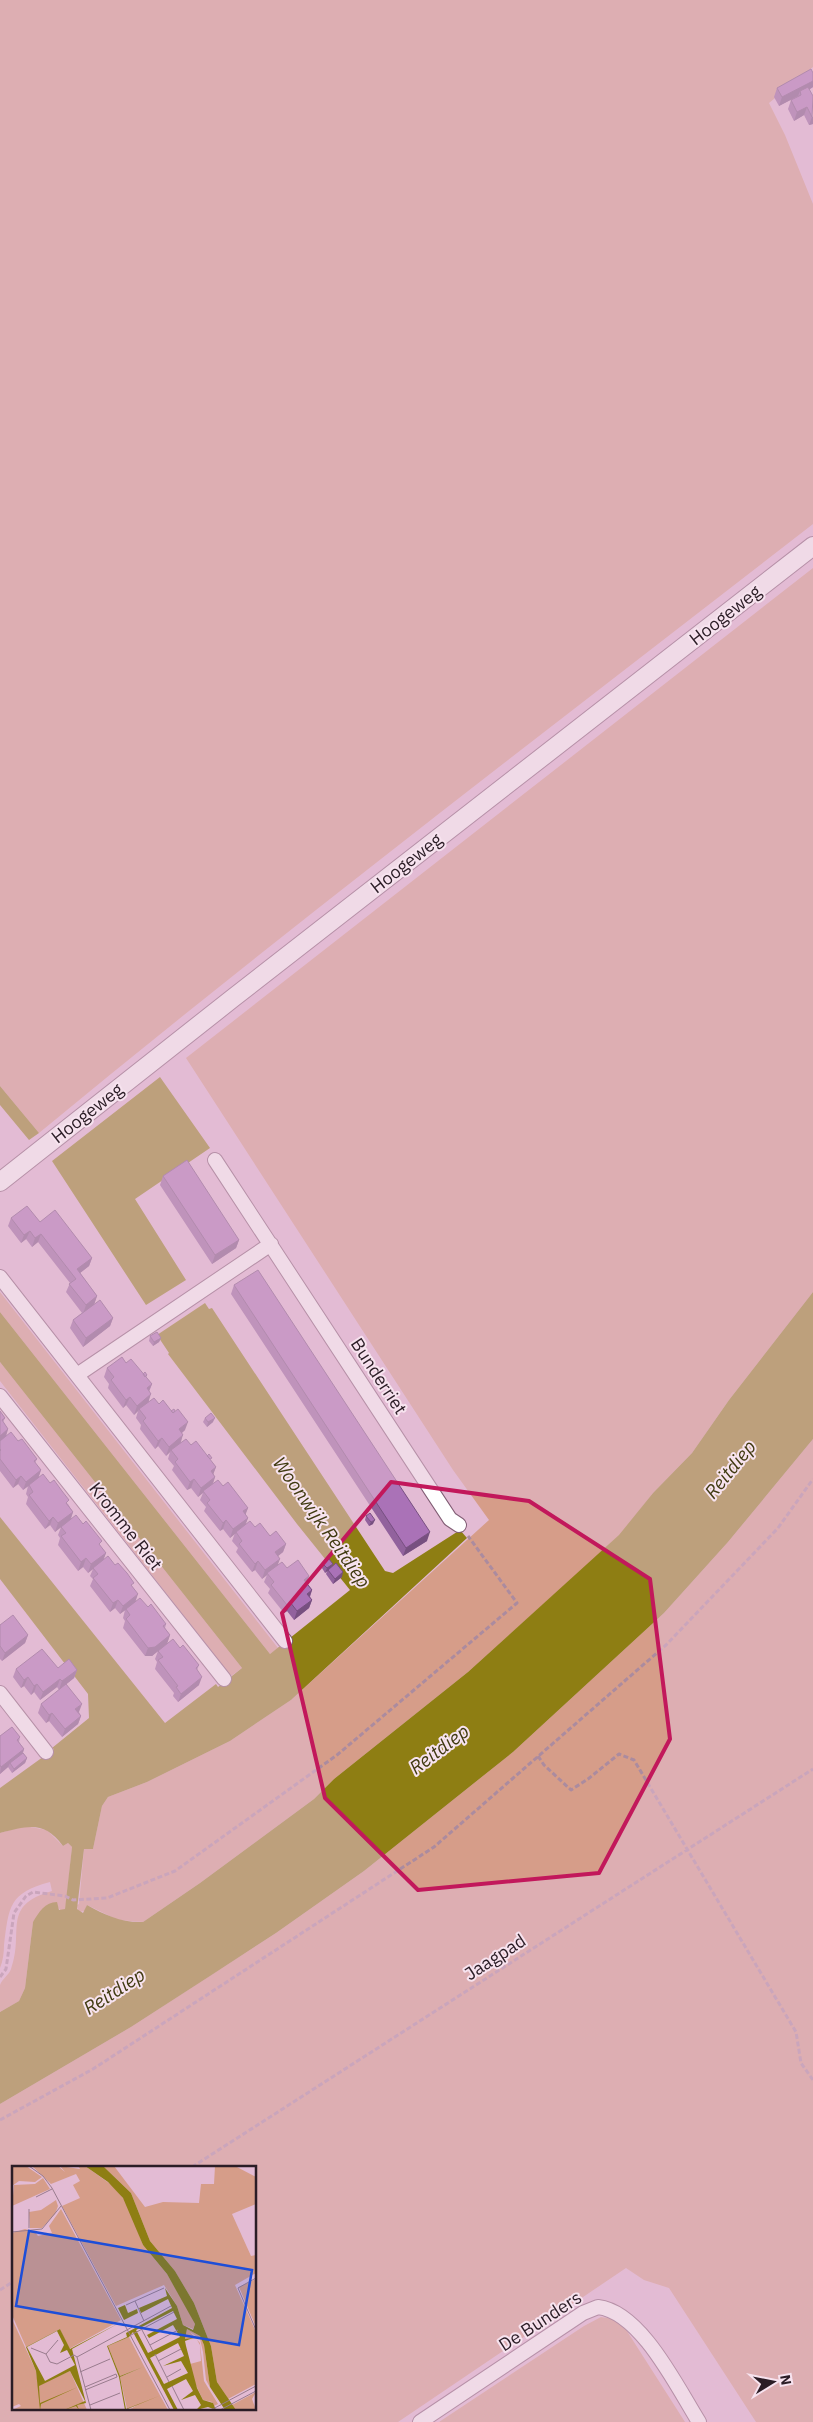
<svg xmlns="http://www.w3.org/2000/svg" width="813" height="2422" font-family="'IBM Plex Sans',sans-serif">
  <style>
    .green { fill: #d69d89; fill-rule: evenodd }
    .water { fill: #8e7e13 }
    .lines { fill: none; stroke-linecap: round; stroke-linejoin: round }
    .minor-casing { stroke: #805d74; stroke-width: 16 }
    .tertiary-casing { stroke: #805d74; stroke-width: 20 }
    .path { stroke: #ab8b9f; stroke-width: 3; stroke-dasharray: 5 2.5; stroke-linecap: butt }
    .minor { stroke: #fff; stroke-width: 14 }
    .tertiary { stroke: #fff; stroke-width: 18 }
    .wall { fill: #92629d }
    .shaded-wall { fill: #775080 }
    .building { fill: #aa72b7; stroke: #775080 }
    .marked { fill: none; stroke: #c2185b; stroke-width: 4; stroke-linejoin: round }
    .labels { text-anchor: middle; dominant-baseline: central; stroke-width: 4; stroke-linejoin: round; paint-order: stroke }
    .street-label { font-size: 18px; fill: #2b1d26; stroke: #f7e3ef }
    .water-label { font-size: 19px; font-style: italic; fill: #403a11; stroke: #f7e3ef }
    .inset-road { fill: none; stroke: #997c8e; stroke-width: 1 }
    .view { fill: #1d4ed8; fill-opacity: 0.15; stroke: #1d4ed8; stroke-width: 2.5 }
    .inset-edge { fill: none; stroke: #2b1d26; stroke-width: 2.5 }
  </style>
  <rect width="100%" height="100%" fill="#e3bbd4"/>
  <!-- green -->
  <path class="green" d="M 0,0 L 813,0 L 813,67 L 769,103 L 785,135 L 813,204 L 813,524 C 554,725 292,924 39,1133 L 0,1086 Z
    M 813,568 L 813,1292 L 729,1400 L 692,1453 L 653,1493 L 620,1535 L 468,1672 L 334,1779 L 314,1799 L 200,1883 L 143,1922 L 118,1920 L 87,1905 L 85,1911 L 78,1912 L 77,1905 L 79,1904 L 84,1849 L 93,1849 L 102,1806 L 108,1797 L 147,1782 L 230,1741 L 291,1700 L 489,1520 L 453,1470 L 186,1058 Z
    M 0,1292 L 278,1648 L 270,1654 L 0,1312 Z
    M 0,1362 L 242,1668 L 231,1676 L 0,1381 Z
    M 813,1439 L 813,2422 L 756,2422 L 669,2288 L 644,2280 L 626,2268 L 398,2422 L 0,2422 L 0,2104 L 131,2027 L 276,1933 L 364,1871 L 513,1752 L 664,1613 L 728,1542 ZM 14,2167 L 255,2167 L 255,2408 L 14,2408 Z
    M 25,1826 L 47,1830 L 63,1846 L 68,1843 L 72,1847 L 66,1904 L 65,1909 L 61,1911 L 57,1906 L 33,1922 L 25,1988 L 19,2001 L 0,2012 C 0,2004 0,1992 0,1985 C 2,1979 9,1975 11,1969 C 25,1931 0,1906 52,1891 L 50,1882 C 9,1893 9,1906 4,1945 C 4,1952 3,1961 0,1968 L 0,1833 Z
    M 601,2317 L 613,2319 L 625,2328 L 685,2422 L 439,2422 L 584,2326 Z"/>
  <!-- water -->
  <path class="water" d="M 160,1077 L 210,1148 L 135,1199 L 186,1280 L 146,1305 L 52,1161 Z
    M 0,1086 L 39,1133 L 29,1140 L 0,1105 Z
    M 813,1292 L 813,1439 L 728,1542 L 664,1613 L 513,1752 L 364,1871 L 276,1933 L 210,1976 L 131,2027 L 0,2104 L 0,2012 L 19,2001 L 25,1988 L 33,1922 C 39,1912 45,1902 57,1902 L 59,1910 L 65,1909 L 72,1847 L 68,1843 L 63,1846 C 44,1820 28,1826 0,1833 L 0,1788 L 54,1749 L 52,1748 L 89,1718 L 88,1694 L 0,1579 L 0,1517 L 165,1723 L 216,1684 L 218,1687 L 242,1668 L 0,1362 L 0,1312 L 270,1654 L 350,1590 L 297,1524 L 168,1354 L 169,1353 L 157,1335 L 205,1303 L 209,1309 L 212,1308 L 385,1571 L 393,1573 L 460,1530 L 467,1538 L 291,1700 L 230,1741 L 147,1782 L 108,1797 L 102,1806 L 93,1849 L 84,1849 L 77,1909 L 83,1913 L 87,1905 C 105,1915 122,1923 143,1922 L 200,1883 L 314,1799 L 334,1779 L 468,1672 L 619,1535 L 653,1493 L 692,1453 L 729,1400 Z"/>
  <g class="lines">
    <defs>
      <path id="minor" d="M 215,1160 L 450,1519 L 459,1525
        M 0,1277 L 285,1641
        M 77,1375 L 271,1244
        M 0,1396 L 224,1679
        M 0,1693 L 46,1752
        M 420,2422 L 583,2313 L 598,2307 C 641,2312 677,2387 699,2422"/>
      <path id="tertiary" d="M 0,1182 L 233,998 L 813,546"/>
    </defs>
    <!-- minor casing -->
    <use href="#minor" class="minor-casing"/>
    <!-- tertiary casing -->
    <use href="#tertiary" class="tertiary-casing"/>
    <!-- path -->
    <path class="path" d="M 538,1756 L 544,1765 L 571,1790 L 588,1779 L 619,1754 L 634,1760 L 796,2032 L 801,2063 L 813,2080
      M 0,1977 L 6,1969 L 14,1913 L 26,1896 L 33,1892 L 65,1896 L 73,1900 L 107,1898 L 175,1871 L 337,1755 L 517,1603 L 468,1536
      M 0,2120 L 93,2069 L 434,1847 L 666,1645 L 778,1528 L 813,1479
      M 192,2167 L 813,1769
      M 0,2290 L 14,2281"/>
    <!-- minor -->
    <use href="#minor" class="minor"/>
    <!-- tertiary -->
    <use href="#tertiary" class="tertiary"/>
  </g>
  <!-- wall -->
  <path class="wall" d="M 813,81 L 813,87 L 809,90 L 813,124 L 809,125 L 804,115 L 794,121 L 788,109 L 791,100 L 797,97 L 798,96 L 779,106 L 774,97 L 777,88 Z
    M 163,1176 L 239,1240 L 236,1248 L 212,1264 L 160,1185 Z
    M 11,1218 L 40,1222 L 92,1258 L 89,1266 L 80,1273 L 97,1296 L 94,1304 L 113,1318 L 110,1326 L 83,1347 L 70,1328 L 73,1320 L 82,1313 L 66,1292 L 70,1283 L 38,1242 L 32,1247 L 26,1239 L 21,1243 L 8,1226 Z
    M 234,1285 L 427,1541 L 403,1556 L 231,1294 Z
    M 150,1336 L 161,1338 L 159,1342 L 153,1346 L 149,1341 Z
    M 126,1363 L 143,1374 L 147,1375 L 146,1378 L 152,1384 L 149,1392 L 149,1402 L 159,1404 L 185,1430 L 182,1433 L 181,1443 L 191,1445 L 211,1461 L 216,1467 L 213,1474 L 215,1477 L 213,1484 L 223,1486 L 248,1508 L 245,1514 L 248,1518 L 245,1525 L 255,1527 L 286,1544 L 283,1552 L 278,1556 L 278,1566 L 287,1568 L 309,1576 L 307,1583 L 312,1590 L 310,1597 L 312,1600 L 309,1608 L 294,1620 L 287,1611 L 284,1613 L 268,1593 L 270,1589 L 264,1582 L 267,1575 L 262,1579 L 255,1570 L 252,1572 L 236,1552 L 238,1548 L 232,1541 L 235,1533 L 230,1538 L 223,1529 L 220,1531 L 204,1511 L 206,1507 L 200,1500 L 203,1493 L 198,1497 L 191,1488 L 187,1490 L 172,1470 L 174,1466 L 168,1459 L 170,1452 L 166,1456 L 158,1446 L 155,1449 L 140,1429 L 141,1425 L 136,1418 L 138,1411 L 134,1415 L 126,1405 L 123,1408 L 108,1388 L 109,1384 L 104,1377 L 107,1368 Z
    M 0,1411 L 5,1418 L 3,1422 L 8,1429 L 6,1437 L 18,1441 L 37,1459 L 35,1463 L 41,1470 L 38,1478 L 68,1504 L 73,1512 L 71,1519 L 100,1546 L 106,1553 L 103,1560 L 132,1587 L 135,1602 L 148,1607 L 166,1624 L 165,1628 L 170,1635 L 167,1643 L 180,1648 L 199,1665 L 197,1670 L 199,1685 L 178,1702 L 173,1696 L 174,1693 L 155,1669 L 157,1662 L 155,1659 L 158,1651 L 152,1656 L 145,1656 L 123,1628 L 125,1621 L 123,1618 L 125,1610 L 120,1614 L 115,1608 L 110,1612 L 90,1586 L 93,1579 L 90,1576 L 93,1569 L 88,1573 L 83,1567 L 78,1571 L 58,1545 L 60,1538 L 58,1535 L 61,1527 L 55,1532 L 50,1525 L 45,1529 L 26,1504 L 28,1497 L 26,1494 L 28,1486 L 23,1490 L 18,1484 L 13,1488 L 0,1471 Z
    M 205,1418 L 213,1422 L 207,1427 L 203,1422 Z
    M 366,1516 L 373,1524 L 369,1526 L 365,1520 Z
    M 323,1564 L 332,1567 L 342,1577 L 333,1584 L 326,1574 L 327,1571 L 325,1573 L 322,1568 Z
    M 0,1625 L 28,1635 L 25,1643 L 2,1661 L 0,1659 Z
    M 58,1668 L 77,1670 L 74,1678 L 59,1690 L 57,1687 L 40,1700 L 34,1692 L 31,1695 L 24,1686 L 21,1688 L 13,1677 L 16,1669 Z
    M 41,1704 L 79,1712 L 81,1716 L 78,1724 L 62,1737 L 49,1721 L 46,1723 L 38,1713 Z
    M 0,1736 L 20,1737 L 19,1742 L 24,1749 L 23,1753 L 27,1758 L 25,1763 L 12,1773 L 8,1767 L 0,1774 Z"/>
  <!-- shaded-wall -->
  <path class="shaded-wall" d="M 813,81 L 813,87 L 801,94 L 800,91 L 798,96 L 779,106 L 782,97 Z
    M 807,107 L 804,115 L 794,121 L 797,112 Z
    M 812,117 L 813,117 L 813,124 L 809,125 Z
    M 30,1231 L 26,1239 L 21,1243 L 24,1235 Z
    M 41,1234 L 38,1242 L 32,1247 L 35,1238 Z
    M 239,1240 L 236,1248 L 212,1264 L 215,1255 Z
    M 92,1258 L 89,1266 L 75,1277 L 77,1269 Z
    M 97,1296 L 94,1305 L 83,1314 L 86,1305 Z
    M 113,1318 L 110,1326 L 83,1347 L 86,1338 Z
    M 161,1338 L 159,1342 L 153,1346 L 154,1342 Z
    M 152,1384 L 148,1393 L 147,1388 Z
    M 151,1394 L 148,1403 L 139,1409 L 138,1411 L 134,1415 L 137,1406 Z
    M 130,1397 L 126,1405 L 123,1408 L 126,1400 Z
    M 215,1418 L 213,1422 L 207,1427 L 208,1422 Z
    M 188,1422 L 185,1430 L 175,1438 L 179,1429 Z
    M 8,1429 L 5,1438 L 0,1442 L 0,1436 Z
    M 183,1435 L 180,1444 L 171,1450 L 170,1452 L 166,1456 L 169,1447 Z
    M 162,1438 L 158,1446 L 155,1449 L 158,1441 Z
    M 216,1467 L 213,1475 L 211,1471 Z
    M 41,1470 L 38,1479 L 23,1490 L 26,1482 Z
    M 21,1476 L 18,1484 L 13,1488 L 16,1480 Z
    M 215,1477 L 212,1485 L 198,1497 L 201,1488 Z
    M 194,1479 L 191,1488 L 187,1490 L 190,1482 Z
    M 248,1508 L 245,1516 L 243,1511 Z
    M 73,1512 L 70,1520 L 55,1532 L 58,1523 Z
    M 53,1517 L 50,1525 L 45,1529 L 49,1521 Z
    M 248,1518 L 245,1526 L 230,1538 L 233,1529 Z
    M 226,1520 L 223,1529 L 220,1531 L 223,1523 Z
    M 375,1520 L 373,1524 L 369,1526 L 371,1522 Z
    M 430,1532 L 427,1541 L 403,1556 L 406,1548 Z
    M 286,1544 L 283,1552 L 272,1561 L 275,1552 Z
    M 106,1553 L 103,1561 L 88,1573 L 91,1564 Z
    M 86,1558 L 83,1567 L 78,1571 L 81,1562 Z
    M 280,1559 L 277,1567 L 267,1573 L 267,1575 L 262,1579 L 265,1570 Z
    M 258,1561 L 255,1570 L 252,1572 L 255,1564 Z
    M 333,1564 L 331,1568 L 325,1573 L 327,1568 Z
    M 343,1572 L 342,1577 L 333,1584 L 335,1579 Z
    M 309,1576 L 306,1584 L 304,1580 Z
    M 312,1590 L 309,1598 L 307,1594 Z
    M 138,1594 L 135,1603 L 120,1614 L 123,1606 Z
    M 118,1600 L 115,1608 L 110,1612 L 113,1603 Z
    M 312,1600 L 309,1608 L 294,1620 L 297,1611 Z
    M 290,1602 L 287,1611 L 284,1613 L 287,1605 Z
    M 28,1635 L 25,1643 L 2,1661 L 5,1653 Z
    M 170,1635 L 167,1644 L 152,1656 L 145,1656 L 148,1648 Z
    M 77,1670 L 74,1678 L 59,1690 L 62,1681 Z
    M 28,1677 L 24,1686 L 21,1688 L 24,1680 Z
    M 202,1677 L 199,1685 L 178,1702 L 181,1694 Z
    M 60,1679 L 57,1687 L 40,1700 L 43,1692 Z
    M 37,1684 L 34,1692 L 31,1695 L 34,1686 Z
    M 82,1704 L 79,1712 L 72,1717 L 75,1709 Z
    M 52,1713 L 49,1721 L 46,1723 L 49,1715 Z
    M 81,1716 L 78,1724 L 62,1737 L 65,1729 Z
    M 24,1749 L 21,1757 L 10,1763 L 8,1767 L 0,1774 L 1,1767 Z
    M 27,1758 L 25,1763 L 12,1773 L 14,1769 Z"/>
  <!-- building -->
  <path class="building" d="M 811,69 L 813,73 L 813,81 L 782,97 L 777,88 Z
    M 808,87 L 813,96 L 812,117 L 807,107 L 797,112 L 791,100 L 801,95 L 800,91 Z
    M 187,1160 L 239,1240 L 215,1255 L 163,1176 Z
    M 27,1206 L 40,1222 L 55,1210 L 92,1258 L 77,1269 L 97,1296 L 86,1305 L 69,1284 L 76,1279 L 41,1234 L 35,1238 L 30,1231 L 24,1235 L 11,1218 Z
    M 258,1270 L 430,1532 L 406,1548 L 234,1285 Z
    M 100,1300 L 113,1318 L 86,1338 L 73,1320 Z
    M 157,1332 L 161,1338 L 154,1342 L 150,1336 Z
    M 122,1357 L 126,1363 L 131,1359 L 152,1384 L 147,1388 L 151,1394 L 137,1406 L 130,1397 L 126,1400 L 111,1380 L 114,1377 L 107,1368 Z
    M 145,1372 L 147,1375 L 145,1377 L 143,1374 Z
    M 154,1398 L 159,1404 L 163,1400 L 173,1413 L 178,1409 L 188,1422 L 179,1429 L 183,1435 L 169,1447 L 162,1438 L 158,1441 L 143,1421 L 146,1418 L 139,1409 Z
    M 174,1409 L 175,1411 L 173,1413 L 171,1411 Z
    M 0,1411 L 5,1418 L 2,1420 L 8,1429 L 0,1436 Z
    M 211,1413 L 215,1418 L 208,1422 L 205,1418 Z
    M 11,1432 L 18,1441 L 22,1439 L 37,1459 L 34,1461 L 41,1470 L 26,1482 L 21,1476 L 16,1480 L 0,1459 L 0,1451 L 1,1450 L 0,1449 L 0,1441 Z
    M 186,1439 L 191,1445 L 196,1441 L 216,1467 L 211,1471 L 215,1477 L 201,1488 L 194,1479 L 190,1482 L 175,1462 L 178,1459 L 171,1450 Z
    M 209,1454 L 212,1458 L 210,1459 L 207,1456 Z
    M 43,1474 L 50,1483 L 54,1480 L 62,1491 L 69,1500 L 66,1503 L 73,1512 L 58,1523 L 53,1517 L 49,1521 L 29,1495 L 33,1492 L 29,1485 Z
    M 218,1480 L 223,1486 L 228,1482 L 248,1508 L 243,1511 L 248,1518 L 233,1529 L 226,1520 L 223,1523 L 207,1503 L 210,1500 L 203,1491 Z
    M 370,1513 L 375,1520 L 371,1522 L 366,1516 Z
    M 76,1515 L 83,1524 L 86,1521 L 102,1541 L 99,1544 L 106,1553 L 91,1564 L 86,1558 L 81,1562 L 61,1536 L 66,1533 L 61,1527 Z
    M 250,1521 L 255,1527 L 260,1523 L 270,1536 L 276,1531 L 286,1544 L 275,1552 L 280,1559 L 265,1570 L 258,1561 L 255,1564 L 239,1544 L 242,1541 L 236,1532 Z
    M 108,1556 L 115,1565 L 118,1563 L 127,1573 L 134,1583 L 131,1585 L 138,1594 L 123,1606 L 118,1600 L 113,1603 L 93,1578 L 98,1574 L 93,1568 Z
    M 329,1559 L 333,1564 L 327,1568 L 323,1564 Z
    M 298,1560 L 309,1576 L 304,1580 L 312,1590 L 307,1594 L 312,1600 L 297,1611 L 290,1602 L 287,1605 L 271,1585 L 274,1582 L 267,1573 L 282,1562 L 287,1568 Z
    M 336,1563 L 343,1572 L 335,1579 L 328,1570 Z
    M 140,1598 L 148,1607 L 151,1604 L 166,1624 L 163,1626 L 170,1635 L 155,1647 L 148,1648 L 126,1619 L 130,1615 L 126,1609 Z
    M 13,1615 L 28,1635 L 5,1653 L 0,1646 L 0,1625 Z
    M 173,1639 L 180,1648 L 183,1645 L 199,1665 L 196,1668 L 202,1677 L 181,1694 L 176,1687 L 178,1686 L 158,1660 L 163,1657 L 158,1651 Z
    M 42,1649 L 58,1668 L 69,1659 L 77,1670 L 62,1681 L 60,1679 L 43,1692 L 37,1684 L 34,1686 L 28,1677 L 24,1680 L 16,1669 Z
    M 66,1684 L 82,1704 L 75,1709 L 81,1716 L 65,1729 L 52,1713 L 49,1715 L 41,1704 Z
    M 12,1727 L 20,1737 L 17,1740 L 24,1749 L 1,1767 L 0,1765 L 0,1736 Z
    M 23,1753 L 27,1758 L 14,1769 L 10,1763 Z"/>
  <!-- marked area -->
  <path d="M0 0H813V2422H0ZM 391,1482 L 529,1501 L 650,1579 L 670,1739 L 599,1873 L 418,1890 L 325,1798 L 282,1613 Z" fill="#e3bbd4" fill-opacity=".55" fill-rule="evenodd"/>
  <path class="marked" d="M 391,1482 L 529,1501 L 650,1579 L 670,1739 L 599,1873 L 418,1890 L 325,1798 L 282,1613 Z"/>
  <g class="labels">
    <!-- street labels -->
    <g class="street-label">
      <text transform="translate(725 615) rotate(-38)">Hoogeweg</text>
      <text transform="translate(406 863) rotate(-38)">Hoogeweg</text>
      <text transform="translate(87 1113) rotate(-38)">Hoogeweg</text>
      <text transform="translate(379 1376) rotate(57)">Bunderriet</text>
      <text transform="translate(126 1526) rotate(52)">Kromme Riet</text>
      <text transform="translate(495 1957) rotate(-33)">Jaagpad</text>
      <text transform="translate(540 2321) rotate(-33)">De Bunders</text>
    </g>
    <!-- water labels -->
    <g class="water-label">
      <text transform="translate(730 1469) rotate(-51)">Reitdiep</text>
      <text transform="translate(322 1522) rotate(55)">Woonwijk Reitdiep</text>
      <text transform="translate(439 1749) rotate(-37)">Reitdiep</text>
      <text transform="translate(114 1991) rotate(-33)">Reitdiep</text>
    </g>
  </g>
  <!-- overview -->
  <g transform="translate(12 2166)">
    <rect width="244" height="244" fill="#e3bbd4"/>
    <path d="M 0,0 L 14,0 L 30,11 L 23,16 L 7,15 L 0,20 ZM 20,0 L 46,0 L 53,6 L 48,0 L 68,3 L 66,0 L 73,0 L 101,20 L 115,37 L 131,79 L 155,108 L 174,140 L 183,158 L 181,163 L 171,159 L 165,140 L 152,119 L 104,140 L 50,40 L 68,32 L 61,19 L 68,15 L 64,8 L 39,18 ZM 91,0 L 102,0 L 133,41 L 151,36 L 187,37 L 189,18 L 202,18 L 203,0 L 223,0 L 244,11 L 244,38 L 220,48 L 239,90 L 244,89 L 244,107 L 223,119 L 244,166 L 244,218 L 216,233 L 213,228 L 205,216 L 199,180 L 182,137 L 163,105 L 138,75 L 119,27 ZM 31,12 L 38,23 L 0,40 L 2,19 L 23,18 ZM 44,34 L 46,40 L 43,48 L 30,62 L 18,62 L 17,46 L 29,44 ZM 49,43 L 109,154 L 57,183 L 48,163 L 14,181 L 0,149 L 0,67 L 13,63 L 23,66 L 26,70 L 40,67 L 37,60 ZM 244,113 L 244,161 L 227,121 ZM 0,153 L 24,205 L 26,219 L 58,205 L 75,244 L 0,244 L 9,240 L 7,238 L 0,241 ZM 175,163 L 188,170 L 192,179 L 198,221 L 207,238 L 194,214 L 191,186 L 188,173 L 178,166 L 188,177 L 192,215 L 206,238 L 202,240 L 200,236 L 191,234 L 182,215 L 178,198 L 189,195 L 188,179 L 184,172 L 173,175 L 180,173 L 173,173 ZM 117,171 L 132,200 L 156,244 L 117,244 L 125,239 L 115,243 L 108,211 L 131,201 L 108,210 L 96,180 ZM 244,226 L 240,233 L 244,244 L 224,244 L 220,239 Z" fill="#d69d89"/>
    <path d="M 73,0 L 91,0 L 119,27 L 138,75 L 163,105 L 182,137 L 199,180 L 205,216 L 224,244 L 213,244 L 198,221 L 192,179 L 188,170 L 175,163 L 173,173 L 181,172 L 173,175 L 174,180 L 185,222 L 191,234 L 201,237 L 204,244 L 196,241 L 184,244 L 189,239 L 183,229 L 169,234 L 181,225 L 174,213 L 155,223 L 166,244 L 162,244 L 121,166 L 117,171 L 96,180 L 108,210 L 131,201 L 108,211 L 114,243 L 147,230 L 113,244 L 107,211 L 95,180 L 115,171 L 114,167 L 160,142 L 156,133 L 129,147 L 127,142 L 155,130 L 153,122 L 165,140 L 171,159 L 181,164 L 183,158 L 155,108 L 131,79 L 111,32 L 96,16 ZM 161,145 L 165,153 L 135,169 L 137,172 L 161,159 L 168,171 L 136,187 L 124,164 ZM 166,177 L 172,190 L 151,200 L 169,195 L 176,207 L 152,218 L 138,192 ZM 113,139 L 116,147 L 125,143 L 126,147 L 112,154 L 106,142 ZM 109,156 L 60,183 L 74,237 L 65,239 L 67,244 L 64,240 L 52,244 L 73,235 L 66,221 L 29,238 L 28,244 L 24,205 L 14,181 L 48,163 L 58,183 ZM 45,165 L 52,179 L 48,187 L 55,184 L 63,199 L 33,215 L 15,181 ZM 58,205 L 66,221 L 28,237 L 27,220 Z" fill="#8e7e13" fill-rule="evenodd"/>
    <path class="inset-road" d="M 17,0 L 31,10 L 40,22 L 158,244M 24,31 L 40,23M 17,62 L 17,43M 0,66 L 30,63 L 49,40M 244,112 L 226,122 L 244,164M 123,135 L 132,155M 114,139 L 152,122M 130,164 L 141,185M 119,169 L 162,146M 46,174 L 34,188 L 38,196 L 45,198 L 62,189 L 65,191M 138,179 L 166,164M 19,182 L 34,188M 143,188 L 157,216M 65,191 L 159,140M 65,191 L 79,244M 146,195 L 169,183M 68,206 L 98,193M 155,211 L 169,203M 160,220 L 172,244M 73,221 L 104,208 L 105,211 L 73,224M 78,239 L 108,227M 199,244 L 244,220M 208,244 L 244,225"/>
    <path class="view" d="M 17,65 L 240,104 L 227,179 L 4,140 Z"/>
    <rect width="244" height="244" class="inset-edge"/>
  </g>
  <!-- north arrow -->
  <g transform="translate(773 2382) rotate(80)" stroke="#f7e3ef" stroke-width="4" paint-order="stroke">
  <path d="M0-4L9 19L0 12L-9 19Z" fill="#2b1d26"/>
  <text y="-8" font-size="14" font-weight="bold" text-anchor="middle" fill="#2b1d26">N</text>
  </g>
</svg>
